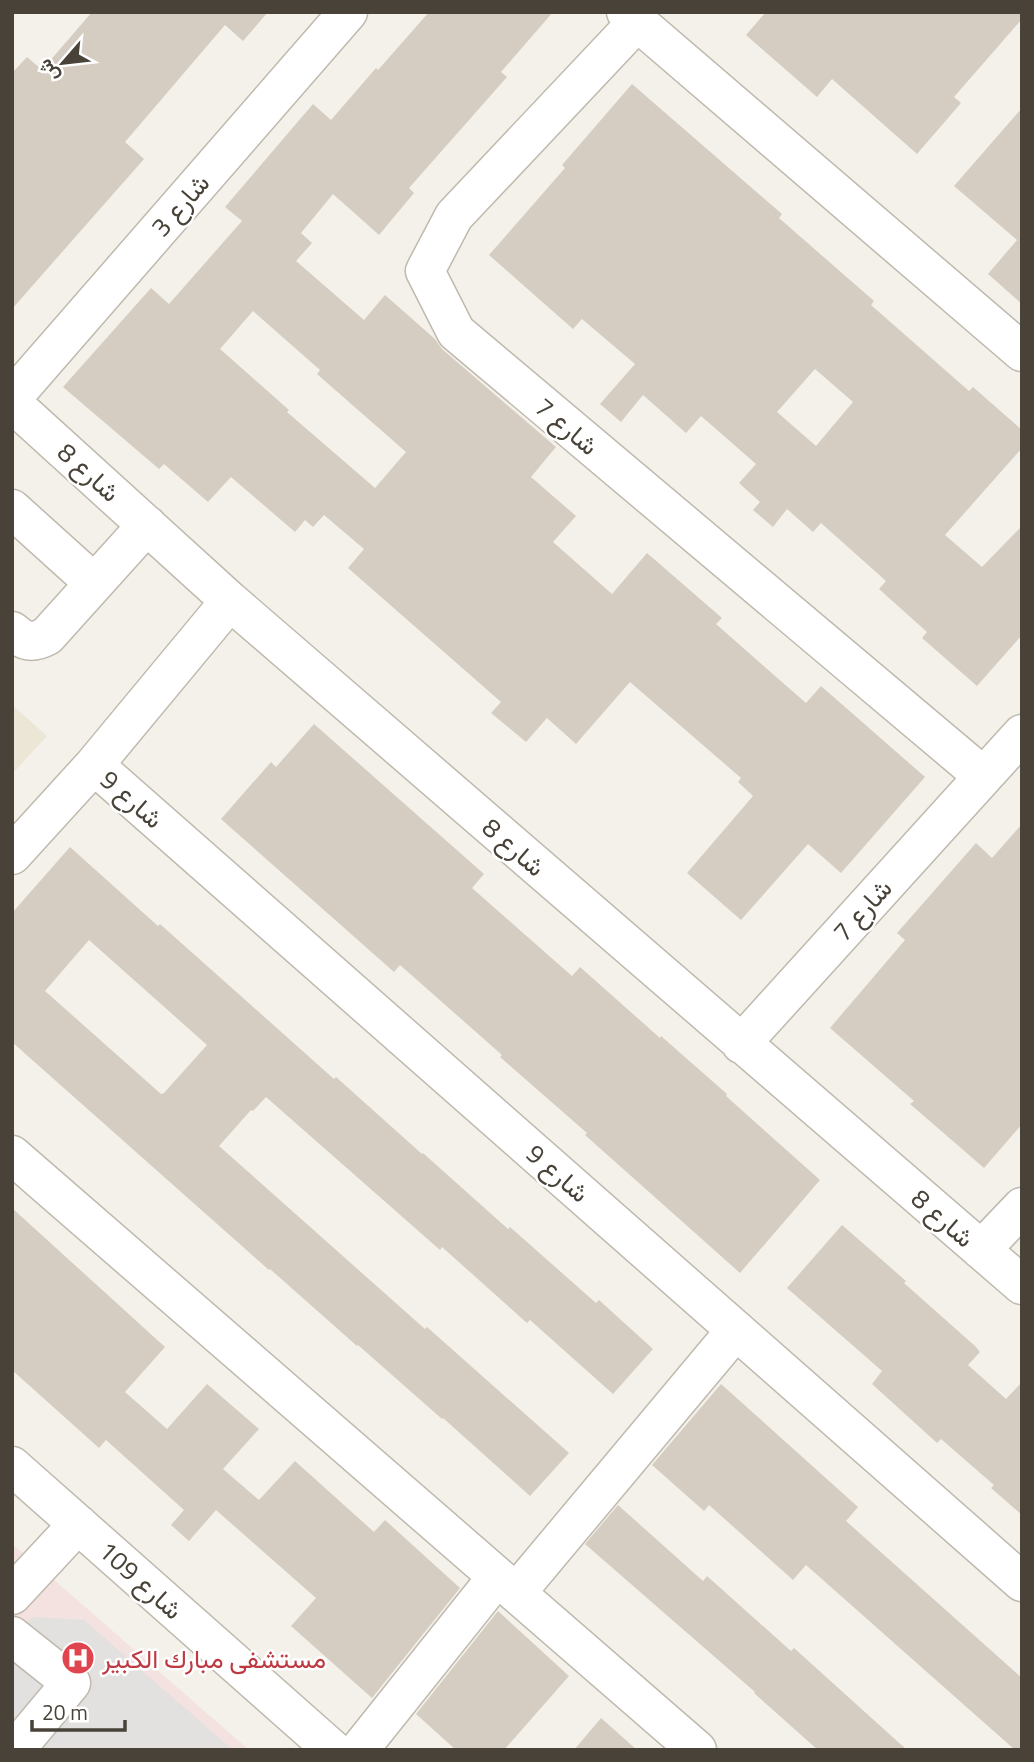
<svg xmlns="http://www.w3.org/2000/svg" width="1034" height="1762" font-family="'Titillium Web',Vazirmatn,sans-serif">
  <style>
    .education { fill: #ece6d6 }
    .medical { fill: #f3e2df }
    .parking { fill: #e3e1df }
    .building { fill: #d5cdc1; fill-rule: evenodd }
    .lines { fill: none; stroke-linecap: round; stroke-linejoin: round }
    .minor-casing { stroke: #bfb9ae; stroke-width: 41 }
    .minor { stroke: #fff; stroke-width: 38 }
    .labels { text-anchor: middle; dominant-baseline: central; stroke-width: 5; stroke-linejoin: round; paint-order: stroke }
    .street-label { font-size: 26px; fill: #484239; stroke: #fff }
    .health-label { font-size: 26px; fill: #be3a42; stroke: #fff; text-anchor: start }
  </style>
  <rect width="100%" height="100%" fill="#f4f1eb"/>
  <!-- education -->
  <path class="education" d="M 12,705 L 47,736 L 12,774 Z"/>
  <!-- medical -->
  <path class="medical" d="M 12,1544 L 38,1566 L 249,1750 L 12,1750 Z"/>
  <!-- parking -->
  <path class="parking" d="M 32,1617 L 84,1620 L 233,1750 L 12,1750 L 12,1639 Z"/>
  <!-- building -->
  <path class="building" d="M 92,12 L 268,12 L 243,41 L 225,25 L 125,142 L 144,159 L 12,309 L 12,73 L 27,57 L 42,70 Z
    M 429,12 L 553,12 L 501,72 L 507,77 L 409,188 L 414,193 L 379,235 L 333,194 L 301,233 L 312,243 L 296,261 L 364,320 L 385,295 L 435,339 L 442,349 L 556,447 L 531,477 L 576,516 L 553,542 L 612,594 L 647,553 L 722,618 L 716,624 L 806,703 L 821,686 L 925,777 L 841,873 L 808,844 L 741,920 L 687,873 L 753,796 L 738,782 L 741,778 L 630,682 L 576,744 L 547,718 L 526,742 L 491,713 L 501,702 L 348,568 L 364,549 L 324,515 L 313,527 L 305,520 L 295,532 L 231,477 L 208,502 L 164,464 L 159,469 L 63,387 L 151,288 L 169,304 L 242,221 L 225,207 L 313,104 L 331,120 L 376,68 L 378,70 ZM 253,311 L 320,370 L 317,374 L 406,452 L 375,488 L 287,412 L 289,410 L 220,349 Z
    M 766,12 L 1022,12 L 1022,19 L 954,97 L 961,103 L 917,154 L 832,79 L 817,97 L 746,35 Z
    M 632,84 L 782,214 L 779,218 L 874,301 L 871,305 L 969,391 L 973,387 L 1022,430 L 1022,448 L 945,535 L 982,567 L 1022,526 L 1022,635 L 977,686 L 922,638 L 927,632 L 879,589 L 886,581 L 821,523 L 813,532 L 787,509 L 773,527 L 753,510 L 760,502 L 739,483 L 756,464 L 701,416 L 686,433 L 643,395 L 621,422 L 600,404 L 635,364 L 582,319 L 573,329 L 489,255 L 565,168 L 562,165 ZM 815,369 L 853,402 L 816,446 L 777,412 Z
    M 1022,108 L 1022,304 L 988,274 L 1017,240 L 954,186 Z
    M 314,724 L 484,874 L 472,888 L 572,976 L 580,967 L 660,1038 L 661,1036 L 727,1094 L 726,1096 L 820,1180 L 740,1273 L 585,1135 L 587,1133 L 500,1057 L 502,1055 L 400,965 L 394,972 L 221,819 L 271,762 L 276,767 Z
    M 1022,824 L 1022,1124 L 984,1168 L 910,1104 L 914,1101 L 830,1028 L 905,940 L 897,933 L 976,843 L 992,858 Z
    M 70,847 L 158,926 L 160,924 L 334,1079 L 336,1077 L 422,1154 L 423,1153 L 508,1229 L 510,1227 L 596,1303 L 599,1300 L 653,1349 L 613,1394 L 530,1320 L 527,1323 L 442,1247 L 440,1250 L 266,1097 L 253,1111 L 251,1110 L 219,1146 L 425,1329 L 427,1327 L 569,1453 L 530,1496 L 443,1418 L 442,1419 L 358,1345 L 357,1346 L 270,1269 L 269,1270 L 12,1042 L 12,913 ZM 89,940 L 207,1045 L 164,1093 L 161,1094 L 45,991 Z
    M 12,1208 L 165,1347 L 125,1392 L 167,1429 L 207,1384 L 259,1429 L 223,1469 L 259,1500 L 295,1461 L 374,1532 L 385,1520 L 460,1588 L 372,1698 L 291,1626 L 316,1598 L 216,1510 L 189,1541 L 171,1525 L 184,1510 L 106,1440 L 99,1448 L 12,1370 Z
    M 842,1225 L 906,1281 L 904,1283 L 975,1346 L 980,1352 L 968,1365 L 1006,1399 L 1022,1382 L 1022,1515 L 991,1488 L 994,1485 L 941,1439 L 937,1443 L 872,1384 L 882,1371 L 787,1288 Z
    M 721,1384 L 858,1507 L 846,1521 L 1022,1678 L 1022,1750 L 1015,1750 L 806,1565 L 793,1580 L 709,1505 L 704,1511 L 652,1465 Z
    M 618,1505 L 703,1581 L 707,1576 L 791,1651 L 794,1648 L 907,1750 L 818,1750 L 754,1693 L 755,1692 L 585,1544 Z
    M 498,1611 L 569,1676 L 504,1750 L 456,1750 L 416,1714 Z
    M 601,1718 L 637,1750 L 574,1750 Z"/>
  <g class="lines">
    <defs>
      <path id="minor" d="M 626,12 L 1022,352
        M 637,22 L 454,216 L 425,271 L 456,332 L 983,776
        M 12,398 L 348,12
        M 12,403 L 230,601 L 1022,1285
        M 12,509 L 94,583
        M 12,631 C 25,642 32,644 47,636 L 147,525
        M 94,765 L 1022,1582
        M 12,855 L 94,765 L 230,601
        M 741,1044 L 1022,734
        M 12,1155 L 697,1750
        M 981,1250 L 1022,1207
        M 12,1466 L 333,1750
        M 516,1593 L 736,1330
        M 12,1595 L 78,1524
        M 12,1636 L 71,1683 L 15,1750
        M 359,1750 L 497,1577"/>
    </defs>
    <!-- minor casing -->
    <use href="#minor" class="minor-casing"/>
    <!-- minor -->
    <use href="#minor" class="minor"/>
  </g>
  <!-- icons -->
  <defs>
    <symbol id="hospital-disc" viewBox="-11 -11 22 22"><circle r="9.5" fill="#e0444e" stroke="#fff"/><path d="M-5-5h3v3.5h4V-5h3V5h-3V1.5h-4V5h-3Z" fill="#fff"/></symbol>
  </defs>
  <g fill-rule="evenodd">
    <use href="#hospital-disc" x="59" y="1639" width="38" height="38"/>
  </g>
  <g class="labels">
    <!-- street labels -->
    <g class="street-label">
      <text transform="translate(180 205) rotate(-49)">شارع 3</text>
      <text transform="translate(567 426) rotate(40)">شارع 7</text>
      <text transform="translate(89 472) rotate(42)">شارع 8</text>
      <text transform="translate(132 799) rotate(41)">شارع 9</text>
      <text transform="translate(514 847) rotate(41)">شارع 8</text>
      <text transform="translate(862 910) rotate(-48)">شارع 7</text>
      <text transform="translate(558 1173) rotate(41)">شارع 9</text>
      <text transform="translate(943 1218) rotate(41)">شارع 8</text>
      <text transform="translate(141 1580) rotate(42)">شارع 109</text>
    </g>
    <!-- health labels -->
    <g class="health-label">
      <text x="102" y="1658">مستشفى مبارك الكبير</text>
    </g>
  </g>
  <!-- border -->
  <rect width="1034" height="1762" fill="none" stroke="#484239" stroke-width="28"/>
  <!-- north arrow -->
  <g transform="translate(63 63) rotate(242)" stroke="#ffffff" stroke-width="5" paint-order="stroke">
  <path d="M0-5L12 26L0 18L-12 26Z" fill="#484239"/>
  <text y="-10" font-size="19" font-weight="bold" text-anchor="middle" fill="#484239">ش</text>
  </g>
  <!-- scale -->
  <path d="M32 1720v10h93v-10" fill="none" stroke="#484239" stroke-width="3.5"/>
  <text x="42" y="1720" font-size="21" fill="#484239" stroke="#ffffff" stroke-width="5" paint-order="stroke">20 m</text>
</svg>
